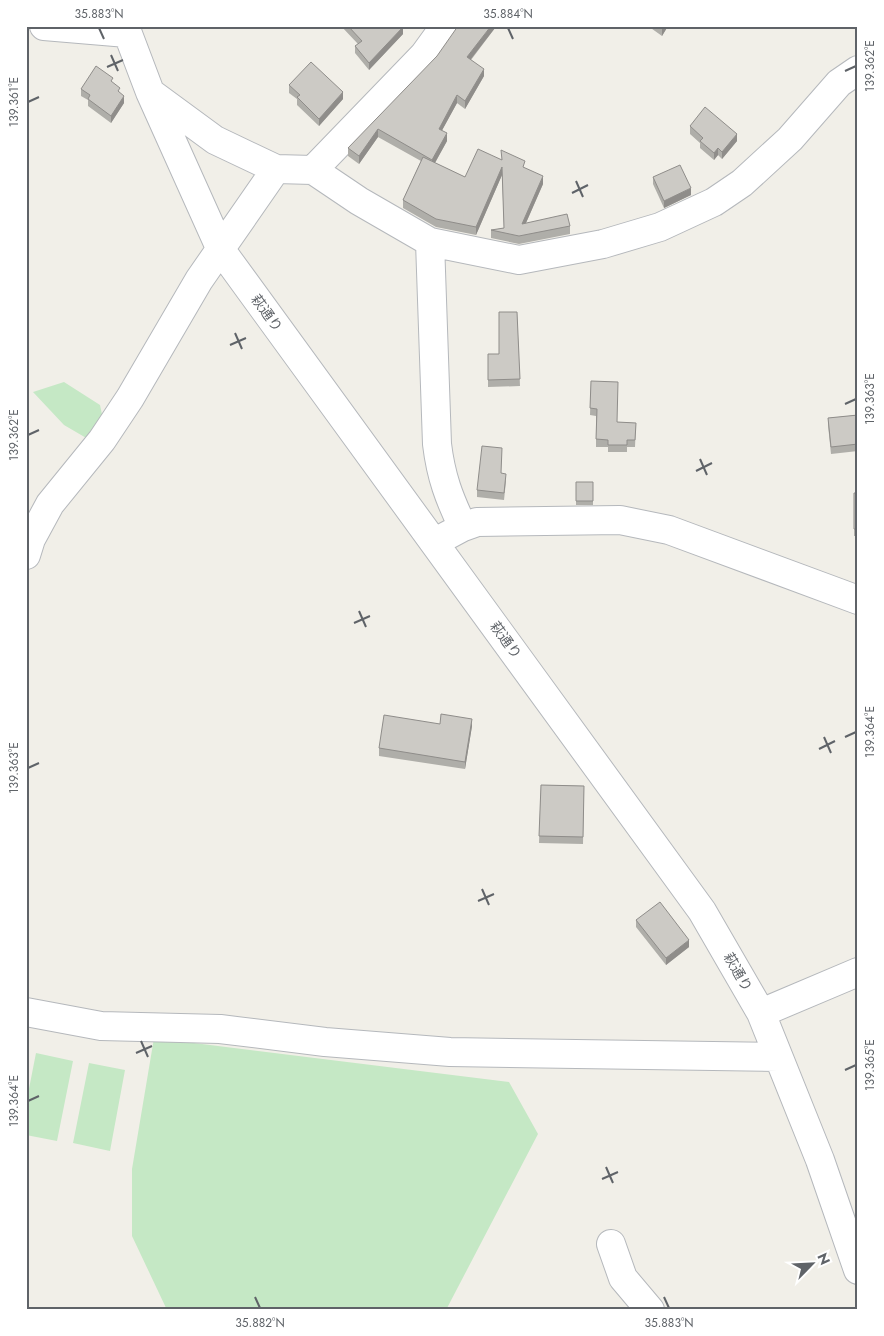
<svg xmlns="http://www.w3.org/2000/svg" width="884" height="1336" font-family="Jost,'Noto Sans JP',sans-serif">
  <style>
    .green { fill: #c5e8c5 }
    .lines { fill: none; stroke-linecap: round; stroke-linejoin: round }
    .minor-casing { stroke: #b5b8bc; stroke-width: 30 }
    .minor { stroke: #fff; stroke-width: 28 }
    .wall { fill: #afaea9 }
    .shaded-wall { fill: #8f8d8a }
    .building { fill: #cccac5; stroke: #8f8d8a }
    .ticks { fill: none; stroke: #5f6368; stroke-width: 2 }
    .labels { text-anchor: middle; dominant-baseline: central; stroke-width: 5; stroke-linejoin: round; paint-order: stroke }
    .street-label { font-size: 14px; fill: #5f6368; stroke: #fff }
    .neatline { fill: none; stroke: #5f6368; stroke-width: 2 }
    .ticks-label { font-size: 12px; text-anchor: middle; fill: #5f6368 }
  </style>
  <rect width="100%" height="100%" fill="#f1efe8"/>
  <!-- green -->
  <path class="green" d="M 64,382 L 100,405 L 103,419 L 88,439 L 64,425 L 33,392 Z
    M 154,1038 L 509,1082 L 538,1134 L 446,1310 L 167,1310 L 132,1236 L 132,1169 Z
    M 36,1053 L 73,1061 L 57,1141 L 26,1135 L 26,1104 Z
    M 89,1063 L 125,1070 L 110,1151 L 73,1143 Z"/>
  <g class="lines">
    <defs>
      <path id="minor" d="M 44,26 L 127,33
        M 125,26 L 150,92 L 221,250 L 702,911 L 761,1013 L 820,1160 L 858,1270
        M 151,93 L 215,140 L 276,169 L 313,170 L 359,201 L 430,242 L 519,260 L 603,244 L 660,227 L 714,202 L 742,183 L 790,139 L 839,83 L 858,70
        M 313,170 L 424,55 L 445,26
        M 430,242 L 437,444 C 441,477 449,498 463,527
        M 435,542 L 463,527 L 477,522 L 620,520 L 669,530 L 858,600
        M 26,555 L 31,539 L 50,504 L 102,440 L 130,398 L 199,280 L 276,169
        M 26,1012 L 101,1026 L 220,1029 L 325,1042 L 450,1052 L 778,1057
        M 761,1013 L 858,972
        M 611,1244 L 623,1278 L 650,1310"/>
    </defs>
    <!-- minor casing -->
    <use href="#minor" class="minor-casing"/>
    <!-- minor -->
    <use href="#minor" class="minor"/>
  </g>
  <!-- wall -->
  <path class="wall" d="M 341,26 L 402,26 L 403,34 L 369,70 L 355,53 L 355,46 L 358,44 Z
    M 495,26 L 495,28 L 471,60 L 484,76 L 465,109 L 457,103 L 442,130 L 447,141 L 435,163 L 465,177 L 501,160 L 525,168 L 543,184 L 526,223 L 570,226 L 570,234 L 519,244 L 491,238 L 491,230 L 504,228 L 502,175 L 476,235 L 436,227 L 403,208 L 403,200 L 421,161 L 378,137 L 359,164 L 348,156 L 348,148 Z
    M 648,26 L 668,26 L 662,36 Z
    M 113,83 L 120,93 L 124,103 L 111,123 L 88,106 L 88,100 L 81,96 L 81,89 Z
    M 289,85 L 343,99 L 319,126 L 297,105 L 297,99 L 289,93 Z
    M 690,126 L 737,141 L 722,159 L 718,155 L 714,160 L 700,148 L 700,143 L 690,134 Z
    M 653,177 L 691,195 L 664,208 L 653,184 Z
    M 517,312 L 520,386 L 488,387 L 488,354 L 499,354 Z
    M 591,381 L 617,422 L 636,423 L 635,447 L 627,447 L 627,452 L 608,452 L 608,447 L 596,447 L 596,416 L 590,415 Z
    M 858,415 L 858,451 L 831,454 L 828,425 L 828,418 Z
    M 501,473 L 506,481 L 504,500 L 477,497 L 477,490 Z
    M 576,482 L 593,482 L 593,505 L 576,505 Z
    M 854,493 L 858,493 L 858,536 L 854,536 Z
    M 440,724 L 472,726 L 465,769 L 379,756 L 379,748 Z
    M 541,785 L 584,786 L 583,844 L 539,843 Z
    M 636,920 L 689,947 L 666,965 L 636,927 Z"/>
  <!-- shaded-wall -->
  <path class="shaded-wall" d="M 491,26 L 495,26 L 495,28 L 467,64 L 467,57 Z
    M 663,26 L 668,26 L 662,36 L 662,29 Z
    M 403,27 L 403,34 L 369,70 L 369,63 Z
    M 484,69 L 484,76 L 465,109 L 465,101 Z
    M 343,92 L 343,99 L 319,126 L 319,119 Z
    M 457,95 L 457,103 L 439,136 L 439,129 Z
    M 124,96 L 124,103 L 111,123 L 111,116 Z
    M 378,129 L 378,137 L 359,164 L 359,156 Z
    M 447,133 L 447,141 L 432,168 L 432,160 Z
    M 737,134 L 737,141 L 722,159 L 722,152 Z
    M 718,148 L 718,155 L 714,160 L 714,153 Z
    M 502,167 L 502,175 L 476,235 L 476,227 Z
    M 543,176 L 543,184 L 522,232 L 522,224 Z
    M 691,188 L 691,195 L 664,208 L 664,201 Z
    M 472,719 L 472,726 L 465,769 L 465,762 Z
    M 689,940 L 689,947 L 666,965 L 666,958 Z"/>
  <!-- building -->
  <path class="building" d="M 348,26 L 402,26 L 403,27 L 369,63 L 355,46 L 362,41 Z
    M 458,26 L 491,26 L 467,57 L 484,69 L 465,101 L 457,95 L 439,129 L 447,133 L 432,160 L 378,129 L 359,156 L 348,148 L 437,56 Z
    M 311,62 L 343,92 L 319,119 L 297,97 L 300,95 L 289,85 Z
    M 96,66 L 113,78 L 111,81 L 120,88 L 118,91 L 124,96 L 111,116 L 88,99 L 90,95 L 81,89 Z
    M 705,107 L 737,134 L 722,152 L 718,148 L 714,153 L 700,141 L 703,138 L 690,126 Z
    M 478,149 L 502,160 L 501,150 L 525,161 L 523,167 L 543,176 L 522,224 L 567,214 L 570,226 L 519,236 L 491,230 L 504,228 L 502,167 L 476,227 L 436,219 L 403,200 L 423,157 L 465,177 Z
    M 680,165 L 691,188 L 664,201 L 653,177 Z
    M 499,312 L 517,312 L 520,379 L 488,380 L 488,354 L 499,354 Z
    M 591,381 L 618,382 L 617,422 L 636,423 L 635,440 L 627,440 L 627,445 L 608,445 L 608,440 L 596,439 L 597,409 L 590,408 Z
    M 858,415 L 858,444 L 831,447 L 828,418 Z
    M 482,446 L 502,448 L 501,473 L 506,474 L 504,493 L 477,490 Z
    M 576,482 L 593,482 L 593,501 L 576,501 Z
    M 854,493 L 858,493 L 858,529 L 854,529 Z
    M 441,714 L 472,719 L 465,762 L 379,748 L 384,715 L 440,724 Z
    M 541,785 L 584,786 L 583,837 L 539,836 Z
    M 660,902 L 689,940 L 666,958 L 636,920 Z"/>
  <!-- ticks -->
  <path class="ticks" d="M 99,28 L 104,39M 508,28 L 513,39M 111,55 L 118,71M 107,67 L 123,60M 845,71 L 856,66M 28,102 L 39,97M 576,181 L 583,197M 572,193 L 588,185M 235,333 L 242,349M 230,345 L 246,338M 845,404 L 856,399M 28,435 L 39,430M 700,459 L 707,475M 696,471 L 712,463M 359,611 L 366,627M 354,623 L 370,616M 824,737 L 831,753M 845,737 L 856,732M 819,749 L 835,741M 28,768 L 39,763M 482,889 L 489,905M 478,901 L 494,894M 141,1041 L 148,1057M 136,1053 L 152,1046M 845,1070 L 856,1065M 28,1101 L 39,1096M 606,1167 L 613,1183M 602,1179 L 618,1172M 255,1297 L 260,1308M 664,1297 L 669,1308"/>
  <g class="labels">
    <!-- street labels -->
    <g class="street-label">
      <text transform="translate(267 313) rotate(54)">萩通り</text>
      <text transform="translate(506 640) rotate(54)">萩通り</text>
      <text transform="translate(738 972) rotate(60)">萩通り</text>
    </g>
  </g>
  <!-- border -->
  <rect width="884" height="1336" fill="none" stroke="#ffffff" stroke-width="55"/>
  <!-- north arrow -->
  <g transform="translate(812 1264) rotate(66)" stroke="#ffffff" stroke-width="4" paint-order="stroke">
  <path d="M0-4L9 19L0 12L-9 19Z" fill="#5f6368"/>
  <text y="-8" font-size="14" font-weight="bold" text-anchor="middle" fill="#5f6368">N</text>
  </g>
  <rect x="28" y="28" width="828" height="1280" class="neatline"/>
  <g class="ticks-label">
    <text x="99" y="18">35.883°N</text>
    <text x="508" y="18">35.884°N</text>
    <text transform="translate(870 66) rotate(-90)" y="4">139.362°E</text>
    <text transform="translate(14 102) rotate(-90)" y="4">139.361°E</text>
    <text transform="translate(870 399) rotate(-90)" y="4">139.363°E</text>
    <text transform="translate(14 435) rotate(-90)" y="4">139.362°E</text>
    <text transform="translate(870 732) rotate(-90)" y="4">139.364°E</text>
    <text transform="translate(14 768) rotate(-90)" y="4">139.363°E</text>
    <text transform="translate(870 1065) rotate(-90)" y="4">139.365°E</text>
    <text transform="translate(14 1101) rotate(-90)" y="4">139.364°E</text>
    <text x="260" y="1327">35.882°N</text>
    <text x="669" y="1327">35.883°N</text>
  </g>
</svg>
